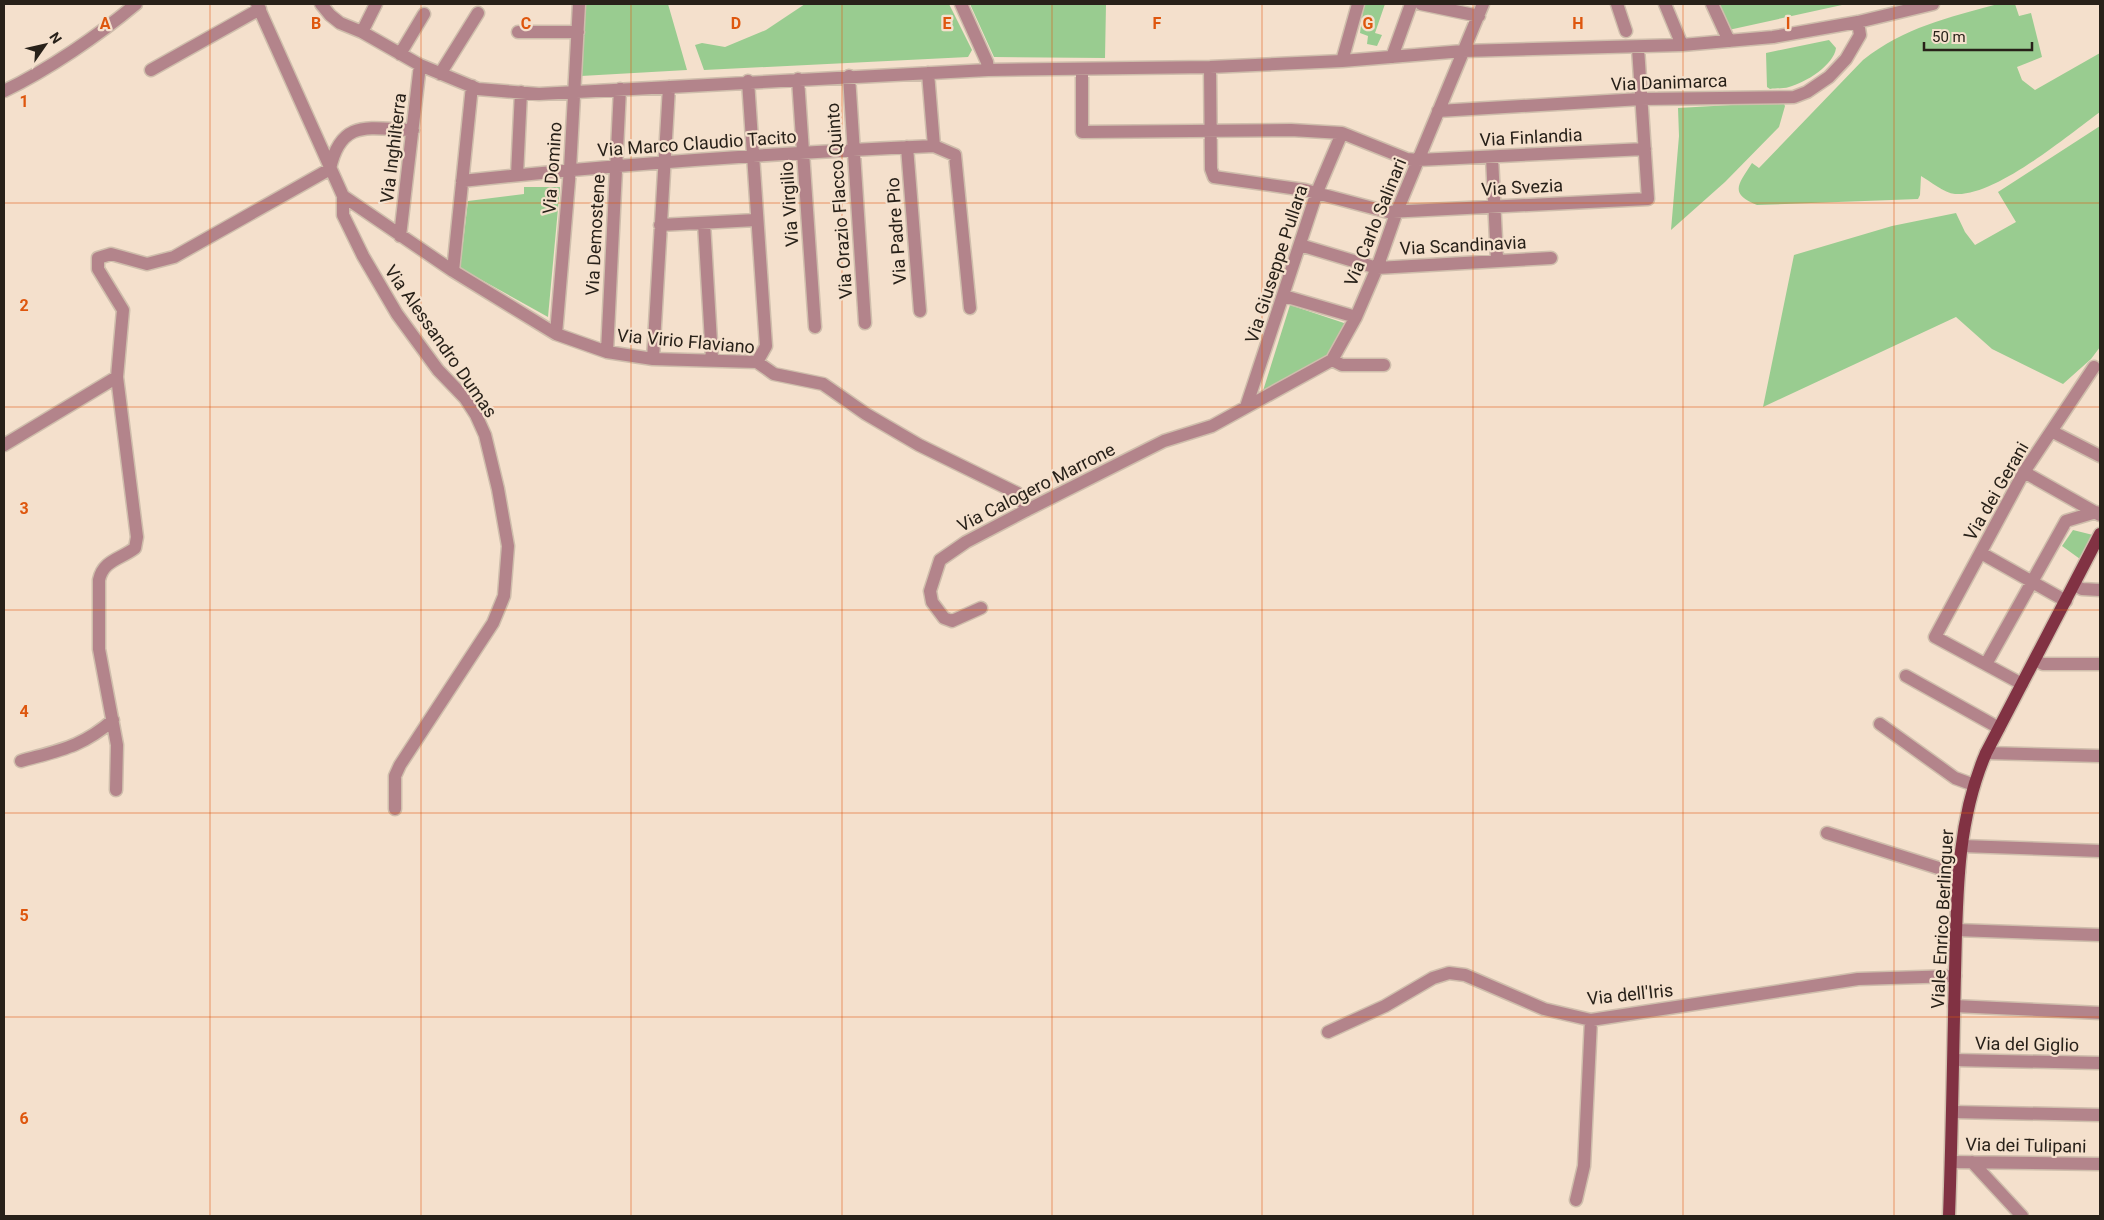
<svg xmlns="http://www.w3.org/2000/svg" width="2104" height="1220" font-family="Roboto,sans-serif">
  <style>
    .green { fill: #99cc90 }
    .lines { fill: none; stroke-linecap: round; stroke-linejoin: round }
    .minor-casing { stroke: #cfbeac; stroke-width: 15 }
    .major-casing { stroke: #cfbeac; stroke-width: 15 }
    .minor { stroke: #b3848b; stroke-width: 12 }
    .major { stroke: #813243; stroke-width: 12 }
    .grid { fill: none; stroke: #de560d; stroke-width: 1; stroke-opacity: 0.55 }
    .labels { text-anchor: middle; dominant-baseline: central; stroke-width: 4.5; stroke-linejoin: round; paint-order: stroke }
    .street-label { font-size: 18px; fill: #282119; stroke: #f4e0cc }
    .grid-label { font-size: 16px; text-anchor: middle; font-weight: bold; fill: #de560d; stroke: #f4e0cc; stroke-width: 4.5; stroke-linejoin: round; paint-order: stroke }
  </style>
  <rect width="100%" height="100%" fill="#f4e0cc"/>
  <!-- green -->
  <path class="green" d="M 584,4 L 668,4 L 687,70 L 581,76 Z
    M 805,4 L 949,4 L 972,50 L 968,57 L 704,70 L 695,45 L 702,43 L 725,47 L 766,30 Z
    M 970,4 L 1106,4 L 1105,58 L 994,57 Z
    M 1364,4 L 1385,4 L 1375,33 L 1382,35 L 1377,46 L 1367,44 L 1368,36 L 1360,33 Z
    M 1712,4 L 1842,4 L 1842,5 L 1724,31 Z
    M 1998,4 L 2015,4 L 2019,16 L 2031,13 L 2042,57 L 2017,67 L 2022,80 L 2035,90 L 2100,53 L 2100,112 C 2067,136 1995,197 1955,194 C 1944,193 1930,181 1921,176 L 1920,195 L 1918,199 L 1757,205 C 1728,193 1739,184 1752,163 L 1759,168 L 1863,60 C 1905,27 1947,18 1998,4 Z
    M 1829,40 L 1836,48 C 1834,65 1805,83 1789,87 C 1783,89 1776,88 1770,89 L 1767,87 L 1766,53 Z
    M 1783,102 L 1785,106 L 1779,127 L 1725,182 L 1671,230 L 1679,136 L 1678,108 Z
    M 2100,126 L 2100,347 L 2091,359 L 2063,384 L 1992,349 L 1956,317 L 1763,407 L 1794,255 L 1892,226 L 1956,213 L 1965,232 L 1975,245 L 2016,222 L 1998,192 Z
    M 524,187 L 560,187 L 548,317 L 460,268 L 468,201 L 524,194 Z
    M 1290,305 L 1347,324 L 1332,351 L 1316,364 L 1262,394 Z
    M 2073,530 L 2093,535 L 2080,559 L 2062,546 Z"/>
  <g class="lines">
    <defs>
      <path id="minor" d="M 257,4 L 343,196 L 343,215 L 363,256 L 397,314 L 438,370 L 465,398 L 476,415 L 485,435 L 498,489 L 508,546 L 504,596 L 493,623 L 400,765 L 395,776 L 395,809
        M 321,4 L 330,15 L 340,23 L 362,32 L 420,65 L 478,89 L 539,94 L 988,70 L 1210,67 L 1342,61 L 1463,51 L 1682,45 L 1773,37 L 1858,22 L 1933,4
        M 961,4 L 987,62 L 988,70
        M 1421,4 L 1479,16
        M 1617,4 L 1626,31
        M 1665,4 L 1682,45
        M 1712,4 L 1729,41
        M 362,32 L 376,4
        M 518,32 L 578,32
        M 400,54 L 424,14
        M 1392,57 L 1411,4
        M 1342,61 L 1358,4
        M 1210,67 L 1211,169 L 1214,177 L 1305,190 L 1388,212 L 1648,199 L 1638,48
        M 151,70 L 260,9
        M 1082,70 L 1082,132 L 1291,130 L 1342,133 L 1407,159 L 1418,160 L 1645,149
        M 928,73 L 934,146 L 955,155 L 970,308
        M 440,74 L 478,13
        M 849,76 L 865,323
        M 798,79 L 815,327
        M 748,81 L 766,346 L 757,362
        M 4,91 C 48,70 99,35 136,4
        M 1438,111 L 1641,99 L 1794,97 L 1807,92 L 1829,77 L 1846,59 L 1860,35 L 1858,22
        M 907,147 L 920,311
        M 1492,157 L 1497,260
        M 517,175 L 521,92
        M 462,181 C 619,164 777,153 934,146
        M 343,196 L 453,271 L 556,334 L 607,352 L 653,359 L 757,362 L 774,374 L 823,384 L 866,414 L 919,445 L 1017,493 L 1027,510
        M 704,223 L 712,359
        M 660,225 L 756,220
        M 400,236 L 420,65
        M 1300,245 L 1377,268 L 1551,258
        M 453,271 L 472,86
        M 1284,296 L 1356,317
        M 556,334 L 570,169 L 579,4
        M 607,352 L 620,89
        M 653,359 L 669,87
        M 1332,360 L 1342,365 L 1384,365
        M 1246,407 L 1317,192 L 1342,133
        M 2053,432 L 2100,456
        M 4,445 L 117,377
        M 2024,472 L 2100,515
        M 1981,553 L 2066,601
        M 2074,585 L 2082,589 L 2100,590
        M 981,608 L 952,621 L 944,618 L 932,602 L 930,591 L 940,560 L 966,542 L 1027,510 L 1164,441 L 1212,426 L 1332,360 L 1356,317 L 1377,268 L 1397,211 L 1483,4
        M 2035,660 L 2043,664 L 2100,664
        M 1986,664 L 2066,521 L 2096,512
        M 1906,676 L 1999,728
        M 2022,684 L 1935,637 L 2024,472 L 2094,367
        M 1880,724 L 1955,778 L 1974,785
        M 1986,753 L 2100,756
        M 21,761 C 60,750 82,747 113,720
        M 116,790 L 117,745 L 99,649 L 99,580 C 103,560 121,559 135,548 L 137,537 L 117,377 L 123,310 L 98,269 L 98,258 L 111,254 L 147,264 L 174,257 L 330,169 C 341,117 371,129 413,130
        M 1827,833 L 1948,871 L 1959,872
        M 1962,846 L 2100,851
        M 1956,930 L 2100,935
        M 1954,1006 L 2100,1013
        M 1328,1032 L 1385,1006 L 1433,978 L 1449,973 L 1465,975 L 1544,1009 L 1591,1020 L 1858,979 L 1955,976
        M 1954,1060 L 2100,1063
        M 1953,1112 L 2100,1115
        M 1951,1162 L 2100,1164
        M 1972,1162 L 2022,1216
        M 1576,1200 L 1584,1166 L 1591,1020"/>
      <path id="major" d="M 1949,1216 C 1952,1135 1953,1054 1955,973 C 1957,898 1956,822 1986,753 L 2100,534"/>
    </defs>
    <!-- minor casing -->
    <use href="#minor" class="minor-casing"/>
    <!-- major casing -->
    <use href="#major" class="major-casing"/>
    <!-- minor -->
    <use href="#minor" class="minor"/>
    <!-- major -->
    <use href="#major" class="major"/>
  </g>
  <!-- grid -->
  <path class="grid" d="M 210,4 L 210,1216M 421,4 L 421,1216M 631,4 L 631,1216M 842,4 L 842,1216M 1052,4 L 1052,1216M 1262,4 L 1262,1216M 1473,4 L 1473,1216M 1683,4 L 1683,1216M 1894,4 L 1894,1216M 4,203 L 2100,203M 4,407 L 2100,407M 4,610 L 2100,610M 4,813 L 2100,813M 4,1017 L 2100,1017"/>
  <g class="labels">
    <!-- street labels -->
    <g class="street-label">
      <text transform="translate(1669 82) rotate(-2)">Via Danimarca</text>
      <text transform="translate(1531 137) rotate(-3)">Via Finlandia</text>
      <text transform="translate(697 143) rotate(-4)">Via Marco Claudio Tacito</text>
      <text transform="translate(393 148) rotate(-83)">Via Inghilterra</text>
      <text transform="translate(552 168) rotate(-86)">Via Domino</text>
      <text transform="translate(1522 187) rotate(-3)">Via Svezia</text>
      <text transform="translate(839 201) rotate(-94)">Via Orazio Flacco Quinto</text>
      <text transform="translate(789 204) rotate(-94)">Via Virgilio</text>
      <text transform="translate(1375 222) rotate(-68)">Via Carlo Salinari</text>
      <text transform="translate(896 231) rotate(-94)">Via Padre Pio</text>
      <text transform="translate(595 235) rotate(-87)">Via Demostene</text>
      <text transform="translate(1463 245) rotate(-3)">Via Scandinavia</text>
      <text transform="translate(1276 264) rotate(-72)">Via Giuseppe Pullara</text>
      <text transform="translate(441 341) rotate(55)">Via Alessandro Dumas</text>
      <text transform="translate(686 341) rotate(5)">Via Virio Flaviano</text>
      <text transform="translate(1036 487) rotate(-27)">Via Calogero Marrone</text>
      <text transform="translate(1996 491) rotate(-60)">Via dei Gerani</text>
      <text transform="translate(1942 919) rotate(-87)">Viale Enrico Berlinguer</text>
      <text transform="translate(1630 994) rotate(-6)">Via dell'Iris</text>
      <text transform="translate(2027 1044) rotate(1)">Via del Giglio</text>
      <text transform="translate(2026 1145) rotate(1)">Via dei Tulipani</text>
    </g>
  </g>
  <g class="grid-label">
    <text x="105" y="29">A</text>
    <text x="316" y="29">B</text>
    <text x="526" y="29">C</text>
    <text x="736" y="29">D</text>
    <text x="947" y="29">E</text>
    <text x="1157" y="29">F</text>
    <text x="1368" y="29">G</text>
    <text x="1578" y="29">H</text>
    <text x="1788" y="29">I</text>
    <text x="24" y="107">1</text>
    <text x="24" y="311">2</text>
    <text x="24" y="514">3</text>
    <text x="24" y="717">4</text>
    <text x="24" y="921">5</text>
    <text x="24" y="1124">6</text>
  </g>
  <!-- border -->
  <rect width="2104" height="1220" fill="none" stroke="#282119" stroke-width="10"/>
  <!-- north arrow -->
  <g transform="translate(45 45) rotate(56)" stroke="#f4e0cc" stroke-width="4" paint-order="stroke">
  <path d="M0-4L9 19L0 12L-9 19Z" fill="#282119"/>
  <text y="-8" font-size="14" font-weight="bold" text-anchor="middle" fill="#282119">N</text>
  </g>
  <!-- scale -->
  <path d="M1924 42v8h108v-8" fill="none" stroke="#282119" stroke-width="2.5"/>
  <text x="1932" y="42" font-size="15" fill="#282119" stroke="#f4e0cc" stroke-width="4" paint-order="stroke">50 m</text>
</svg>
